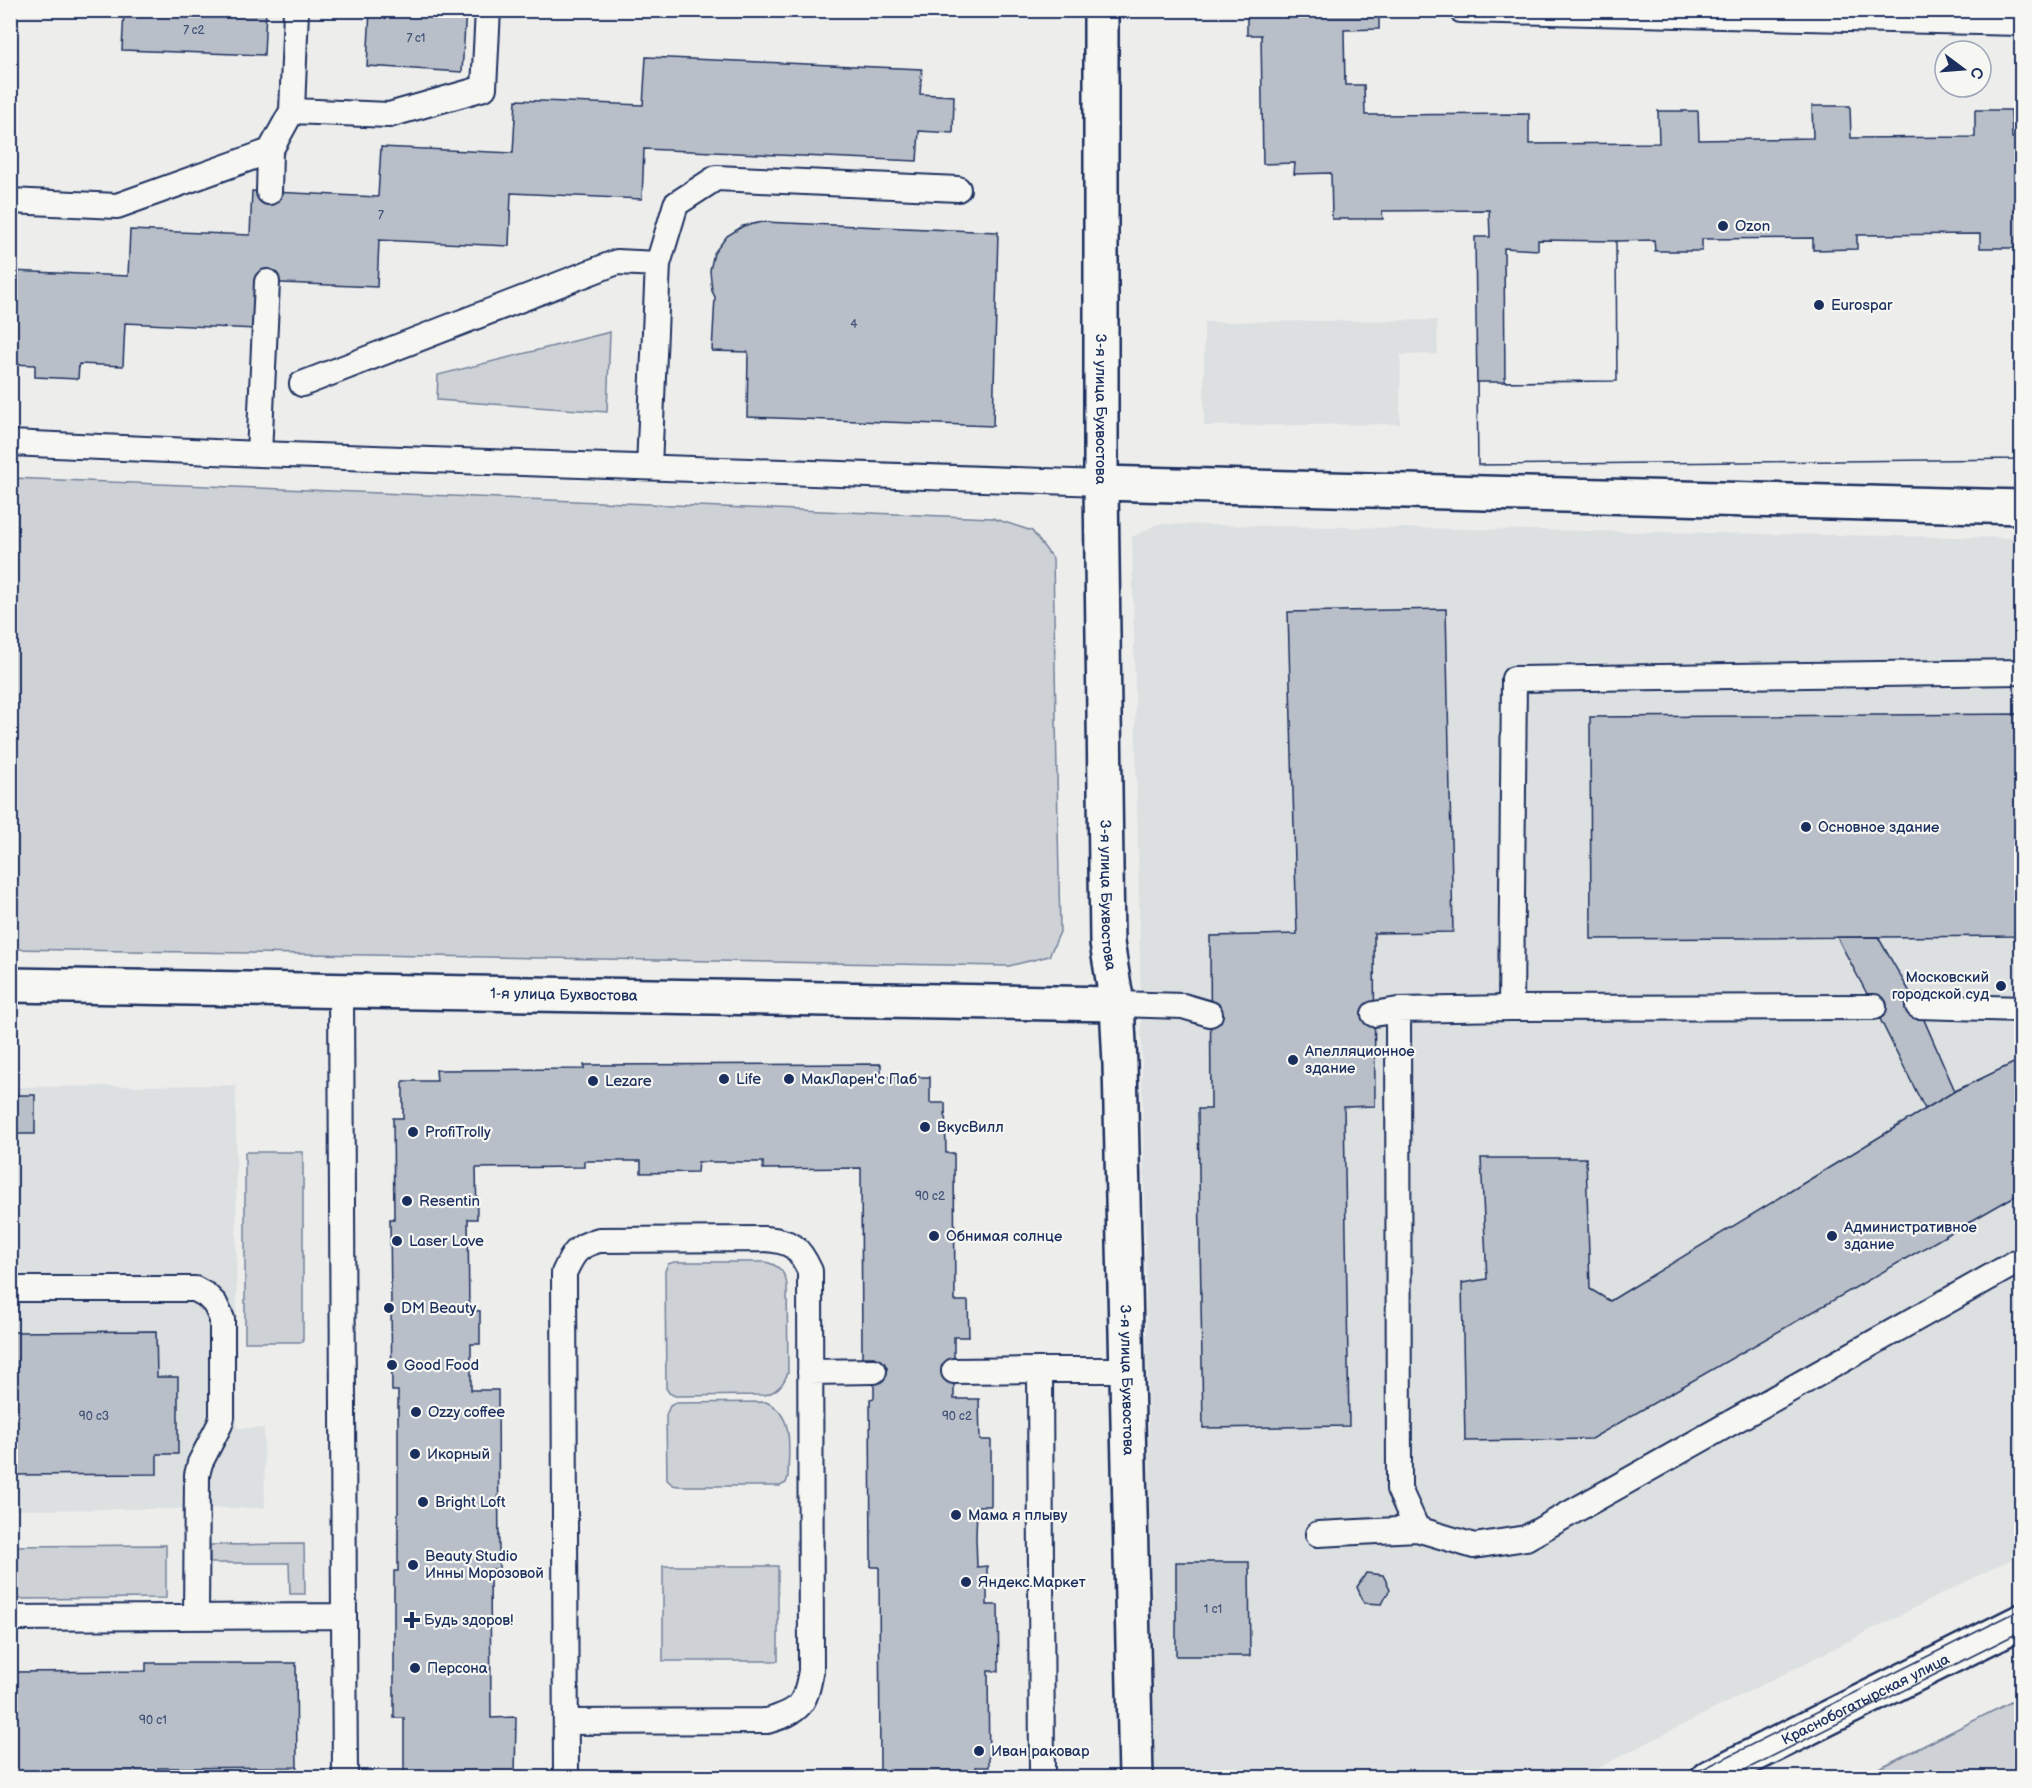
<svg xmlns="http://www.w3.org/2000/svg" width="2032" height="1788" font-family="'Balsamiq Sans',sans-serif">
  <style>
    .built { fill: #dde0e1 }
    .green { fill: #ced2d7; stroke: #74809a; stroke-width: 1.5 }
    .building { fill: #b9bfc8; stroke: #1b2f5e; stroke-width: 1.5; fill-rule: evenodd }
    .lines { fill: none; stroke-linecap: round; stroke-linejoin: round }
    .service-casing { stroke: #1b2f5e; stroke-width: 28 }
    .minor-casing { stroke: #1b2f5e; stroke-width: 38 }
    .tertiary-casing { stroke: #1b2f5e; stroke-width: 38 }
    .secondary-casing { stroke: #1b2f5e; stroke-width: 38 }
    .service { stroke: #f6f6f2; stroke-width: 24 }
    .minor { stroke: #f6f6f2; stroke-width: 33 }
    .tertiary { stroke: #f6f6f2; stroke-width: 33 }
    .secondary { stroke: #f6f6f2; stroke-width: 33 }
    .tram { stroke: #1b2f5e; stroke-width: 1.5 }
    .poi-dot { fill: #1b2f5e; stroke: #f6f6f2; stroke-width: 2 }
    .labels { text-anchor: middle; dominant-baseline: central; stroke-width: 4.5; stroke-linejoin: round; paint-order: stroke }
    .number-label { font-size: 12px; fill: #425378 }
    .poi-label { font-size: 15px; fill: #1b2f5e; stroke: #f6f6f2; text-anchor: start }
    .street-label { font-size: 15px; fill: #1b2f5e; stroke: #f6f6f2 }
  </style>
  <rect width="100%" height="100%" fill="#edeeec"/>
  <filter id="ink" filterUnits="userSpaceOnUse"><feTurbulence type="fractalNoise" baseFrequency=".0167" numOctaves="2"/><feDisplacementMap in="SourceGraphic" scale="12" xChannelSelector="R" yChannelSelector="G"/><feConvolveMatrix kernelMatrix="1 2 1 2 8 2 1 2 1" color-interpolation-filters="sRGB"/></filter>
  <g filter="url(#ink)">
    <!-- built -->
    <path class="built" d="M 1437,320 L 1438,354 L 1401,355 L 1400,424 L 1204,426 L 1204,322 Z
      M 1157,524 L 2021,538 L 2021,1554 L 1580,1777 L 1155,1777 L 1132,537 Z
      M 236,1085 L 237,1428 L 264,1428 L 265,1508 L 11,1510 L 10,1087 Z"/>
    <!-- green -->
    <path class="green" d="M 610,332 L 607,412 L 437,400 L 438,375 Z
      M 11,478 L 992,518 L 1032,531 L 1053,559 L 1060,932 L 1049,956 L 1009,966 L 11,949 Z
      M 245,1152 L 303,1152 L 303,1342 L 245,1342 Z
      M 674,1262 L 765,1262 C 779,1265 785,1272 787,1285 L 788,1372 C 784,1384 777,1392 765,1395 L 675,1396 L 669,1393 L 666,1388 L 665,1271 L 668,1264 Z
      M 766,1402 C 796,1415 788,1451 788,1477 L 786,1483 L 780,1486 L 678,1486 L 673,1485 L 667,1480 L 666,1415 L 670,1406 L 675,1403 Z
      M 304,1544 L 305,1594 L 290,1594 L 289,1563 L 210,1563 L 210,1545 Z
      M 166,1545 L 166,1598 L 11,1599 L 11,1546 Z
      M 663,1566 L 778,1566 L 778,1661 L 663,1661 Z
      M 2021,1697 L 2021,1777 L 1861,1777 Z"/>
    <!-- building -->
    <path class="building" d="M 124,10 L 266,10 L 264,55 L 122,50 Z
      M 370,10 L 466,10 L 462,72 L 367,66 Z
      M 1247,10 L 1379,10 L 1379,29 L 1344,30 L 1345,85 L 1364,85 L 1365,115 L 1529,114 L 1529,144 L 1659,143 L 1658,111 L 1698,111 L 1699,140 L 1813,138 L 1812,106 L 1850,106 L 1851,138 L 1975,137 L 1975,110 L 2011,110 L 2012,138 L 2022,138 L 2022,459 L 1478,465 L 1475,237 L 1490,237 L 1489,210 L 1382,211 L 1383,219 L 1332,219 L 1331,173 L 1294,174 L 1295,163 L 1263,164 L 1261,35 L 1247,35 ZM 1538,240 L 1616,241 L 1617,381 L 1505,382 L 1504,248 L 1538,250 Z
      M 646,57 L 922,69 L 920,94 L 954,96 L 953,133 L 919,131 L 917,161 L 644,149 L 642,199 L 511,193 L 509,246 L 379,240 L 377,287 L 258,282 L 256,329 L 125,323 L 123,366 L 79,364 L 78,379 L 35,377 L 35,365 L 10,364 L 10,271 L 128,276 L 130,230 L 250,235 L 252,191 L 378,197 L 381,147 L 513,153 L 516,100 L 643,105 Z
      M 763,222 L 998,232 L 993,426 L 747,417 L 748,352 L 712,351 L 715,297 L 712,291 L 710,270 L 714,253 L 727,236 L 743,226 Z
      M 2019,233 L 2022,233 L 2022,459 L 1478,465 L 1477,382 L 1617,381 L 1616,241 L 1654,240 L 1655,251 L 1702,251 L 1702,239 L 1813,238 L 1813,250 L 1857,249 L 1857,235 L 1980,234 L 1980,248 L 2019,248 Z
      M 1446,609 L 1453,932 L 1374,933 L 1375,1106 L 1344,1107 L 1349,1426 L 1203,1428 L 1198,1109 L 1211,1109 L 1210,936 L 1297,934 L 1288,612 Z
      M 2022,714 L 2022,936 L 1591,939 L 1590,717 Z
      M 1837,937 L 1878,937 L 1918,1006 L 1955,1091 L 1925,1109 L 1874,1007 Z
      M 2022,1059 L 2022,1192 L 1591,1439 L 1465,1441 L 1462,1283 L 1487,1279 L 1481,1158 L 1586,1158 L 1590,1289 L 1610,1301 L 1955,1091 Z
      M 881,1064 L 881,1077 L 930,1077 L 930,1103 L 945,1103 L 946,1153 L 954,1153 L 955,1301 L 968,1301 L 969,1337 L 954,1337 L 954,1399 L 979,1399 L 980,1440 L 991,1440 L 991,1506 L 977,1506 L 976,1537 L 977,1567 L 987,1566 L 987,1605 L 998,1605 L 999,1671 L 988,1671 L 989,1767 L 976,1767 L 976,1778 L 795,1778 L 795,1774 L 880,1774 L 879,1567 L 871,1567 L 870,1399 L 874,1398 L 874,1357 L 862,1357 L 861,1168 L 763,1169 L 763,1162 L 698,1162 L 697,1172 L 641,1173 L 641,1161 L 584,1161 L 584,1167 L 476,1168 L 477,1219 L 468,1219 L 469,1310 L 480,1311 L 480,1344 L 471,1344 L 471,1390 L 498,1390 L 499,1569 L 490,1569 L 491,1718 L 516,1717 L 515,1778 L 404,1778 L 404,1718 L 394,1718 L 394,1571 L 398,1571 L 398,1391 L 392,1391 L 390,1219 L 394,1219 L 393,1118 L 403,1118 L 403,1081 L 437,1081 L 436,1070 L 584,1069 L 584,1065 Z
      M 10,1095 L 35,1095 L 35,1134 L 10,1134 Z
      M 156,1331 L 157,1377 L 178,1377 L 178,1454 L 157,1454 L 157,1474 L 10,1475 L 10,1332 Z
      M 1176,1562 L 1249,1562 L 1250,1656 L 1176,1656 Z
      M 1366,1573 L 1383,1575 L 1390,1589 L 1382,1604 L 1364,1603 L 1357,1587 Z
      M 146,1663 L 296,1663 L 297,1767 L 158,1768 L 158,1778 L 10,1778 L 10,1672 L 146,1671 Z
      M 672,1772 L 727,1772 L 727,1778 L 672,1778 Z"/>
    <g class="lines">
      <defs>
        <path id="service" d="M 1461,10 L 2022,23
          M 292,111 L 389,115 L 484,88 L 488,10
          M 269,192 L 270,151 L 292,111 L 296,10
          M 10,201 L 117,206 L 270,151
          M 658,264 L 676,204 L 716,178 L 958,189
          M 302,384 L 617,262 L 658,264 L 649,467
          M 10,443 L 259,454 L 1101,483
          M 259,454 L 267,282
          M 341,991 L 344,1616
          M 1117,1004 L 1183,1006 L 1210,1014
          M 1918,1006 L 2022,1009
          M 1511,1008 L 1514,679 L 2022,672
          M 1398,1010 L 1399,1489 L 1417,1529 L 1474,1546 L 1526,1538 L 2022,1259
          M 1374,1014 L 1398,1010 L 1511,1008 L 1874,1007
          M 10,1289 L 195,1289 L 206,1295 L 215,1304 L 222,1319 L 222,1417 L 220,1424 L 200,1463 L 197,1475 L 196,1617
          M 954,1371 L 1040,1370
          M 810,1372 L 874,1371
          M 1318,1534 L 1417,1529
          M 10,1618 L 344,1616 L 345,1778
          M 566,1722 L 767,1721 C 801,1711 805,1705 811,1671 L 810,1271 C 799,1247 792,1241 765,1239 L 599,1240 C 577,1246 573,1253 564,1273 L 566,1778
          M 1042,1778 L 1040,1370 L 1127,1370"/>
        <path id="minor" d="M 1101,483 L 2022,507"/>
        <g id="tertiary">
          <path id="s1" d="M 1101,10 L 1101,483 L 1107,943 L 1117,1004 L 1120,1064 L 1136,1778"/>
          <path id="s2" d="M 10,985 L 1117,1004"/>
        </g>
        <g id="secondary">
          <path id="s3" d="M 1708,1778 L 2022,1621"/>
        </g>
      </defs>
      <!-- service casing -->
      <use href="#service" class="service-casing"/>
      <!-- minor casing -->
      <use href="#minor" class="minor-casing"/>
      <!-- tertiary casing -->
      <use href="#tertiary" class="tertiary-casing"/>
      <!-- secondary casing -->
      <use href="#secondary" class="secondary-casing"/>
      <!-- service -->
      <use href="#service" class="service"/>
      <!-- minor -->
      <use href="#minor" class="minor"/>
      <!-- tertiary -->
      <use href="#tertiary" class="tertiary"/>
      <!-- secondary -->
      <use href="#secondary" class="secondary"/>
      <!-- tram -->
      <path class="tram" d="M 1685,1778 L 2022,1609
        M 1729,1778 L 2022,1631"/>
    </g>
  </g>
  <!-- markers -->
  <g class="poi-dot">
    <circle cx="1723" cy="226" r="6"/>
    <circle cx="1819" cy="305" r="6"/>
    <circle cx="1806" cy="827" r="6"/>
    <circle cx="2001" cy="986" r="6"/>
    <circle cx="1293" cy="1060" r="6"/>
    <circle cx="724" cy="1079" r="6"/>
    <circle cx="789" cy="1079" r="6"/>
    <circle cx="593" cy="1081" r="6"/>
    <circle cx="925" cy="1127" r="6"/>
    <circle cx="413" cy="1132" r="6"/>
    <circle cx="407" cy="1201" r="6"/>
    <circle cx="934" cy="1236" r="6"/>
    <circle cx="1832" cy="1236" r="6"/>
    <circle cx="397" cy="1241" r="6"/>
    <circle cx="389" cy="1308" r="6"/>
    <circle cx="392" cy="1365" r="6"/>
    <circle cx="416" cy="1412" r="6"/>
    <circle cx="415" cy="1454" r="6"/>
    <circle cx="423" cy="1502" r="6"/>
    <circle cx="956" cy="1515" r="6"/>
    <circle cx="413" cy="1565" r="6"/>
    <circle cx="966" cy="1582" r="6"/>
    <path d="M409 1611h6v6h6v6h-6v6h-6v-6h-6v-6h6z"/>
    <circle cx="415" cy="1668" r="6"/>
    <circle cx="979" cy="1751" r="6"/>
  </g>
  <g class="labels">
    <!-- number labels -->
    <g class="number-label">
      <text x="194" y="30">7 с2</text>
      <text x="416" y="38">7 с1</text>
      <text x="381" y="215">7</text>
      <text x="854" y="324">4</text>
      <text x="930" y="1196">90 с2</text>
      <text x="94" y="1416">90 с3</text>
      <text x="957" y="1416">90 с2</text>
      <text x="1213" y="1609">1 с1</text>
      <text x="153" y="1720">90 с1</text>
    </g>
    <!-- poi labels -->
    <g class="poi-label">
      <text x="1735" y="226">Ozon</text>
      <text x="1831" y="305">Eurospar</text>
      <text x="1818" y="827">Основное здание</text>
      <text x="1989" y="977" text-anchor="end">Московский<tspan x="1989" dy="17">городской суд</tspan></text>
      <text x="1305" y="1051">Апелляционное<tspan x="1305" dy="17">здание</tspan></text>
      <text x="736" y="1079">Life</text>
      <text x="801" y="1079">МакЛарен'с Паб</text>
      <text x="605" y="1081">Lezare</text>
      <text x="937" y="1127">ВкусВилл</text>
      <text x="425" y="1132">ProfiTrolly</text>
      <text x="419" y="1201">Resentin</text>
      <text x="1844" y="1227">Административное<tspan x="1844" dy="17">здание</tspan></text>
      <text x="946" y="1236">Обнимая солнце</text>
      <text x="409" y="1241">Laser Love</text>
      <text x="401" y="1308">DM Beauty</text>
      <text x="404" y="1365">Good Food</text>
      <text x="428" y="1412">Ozzy coffee</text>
      <text x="427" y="1454">Икорный</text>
      <text x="435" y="1502">Bright Loft</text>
      <text x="968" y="1515">Мама я плыву</text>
      <text x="425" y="1556">Beauty Studio<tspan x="425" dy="17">Инны Морозовой</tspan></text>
      <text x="978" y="1582">Яндекс.Маркет</text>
      <text x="424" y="1620">Будь здоров!</text>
      <text x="427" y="1668">Персона</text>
      <text x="991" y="1751">Иван раковар</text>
    </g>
    <!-- street labels -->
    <g class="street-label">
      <text stroke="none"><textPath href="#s1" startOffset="399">3-я улица Бухвостова</textPath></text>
      <text stroke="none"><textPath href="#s1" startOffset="885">3-я улица Бухвостова</textPath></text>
      <text stroke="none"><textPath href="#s2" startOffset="554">1-я улица Бухвостова</textPath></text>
      <text stroke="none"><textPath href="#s1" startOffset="1371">3-я улица Бухвостова</textPath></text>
      <text stroke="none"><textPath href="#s3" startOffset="176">Краснобогатырская улица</textPath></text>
    </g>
  </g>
  <!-- margin -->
  <rect width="2032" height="1788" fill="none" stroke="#f6f6f2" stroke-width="36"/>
  <rect x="18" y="18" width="1996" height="1752" fill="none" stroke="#1b2f5e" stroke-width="2" filter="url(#ink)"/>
  <!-- north arrow -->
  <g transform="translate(1963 69) rotate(106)"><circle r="28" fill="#f6f6f2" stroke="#9ea6b7" stroke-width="1.5"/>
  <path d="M0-4.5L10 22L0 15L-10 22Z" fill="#1b2f5e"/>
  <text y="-9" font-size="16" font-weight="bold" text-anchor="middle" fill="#1b2f5e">С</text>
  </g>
</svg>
